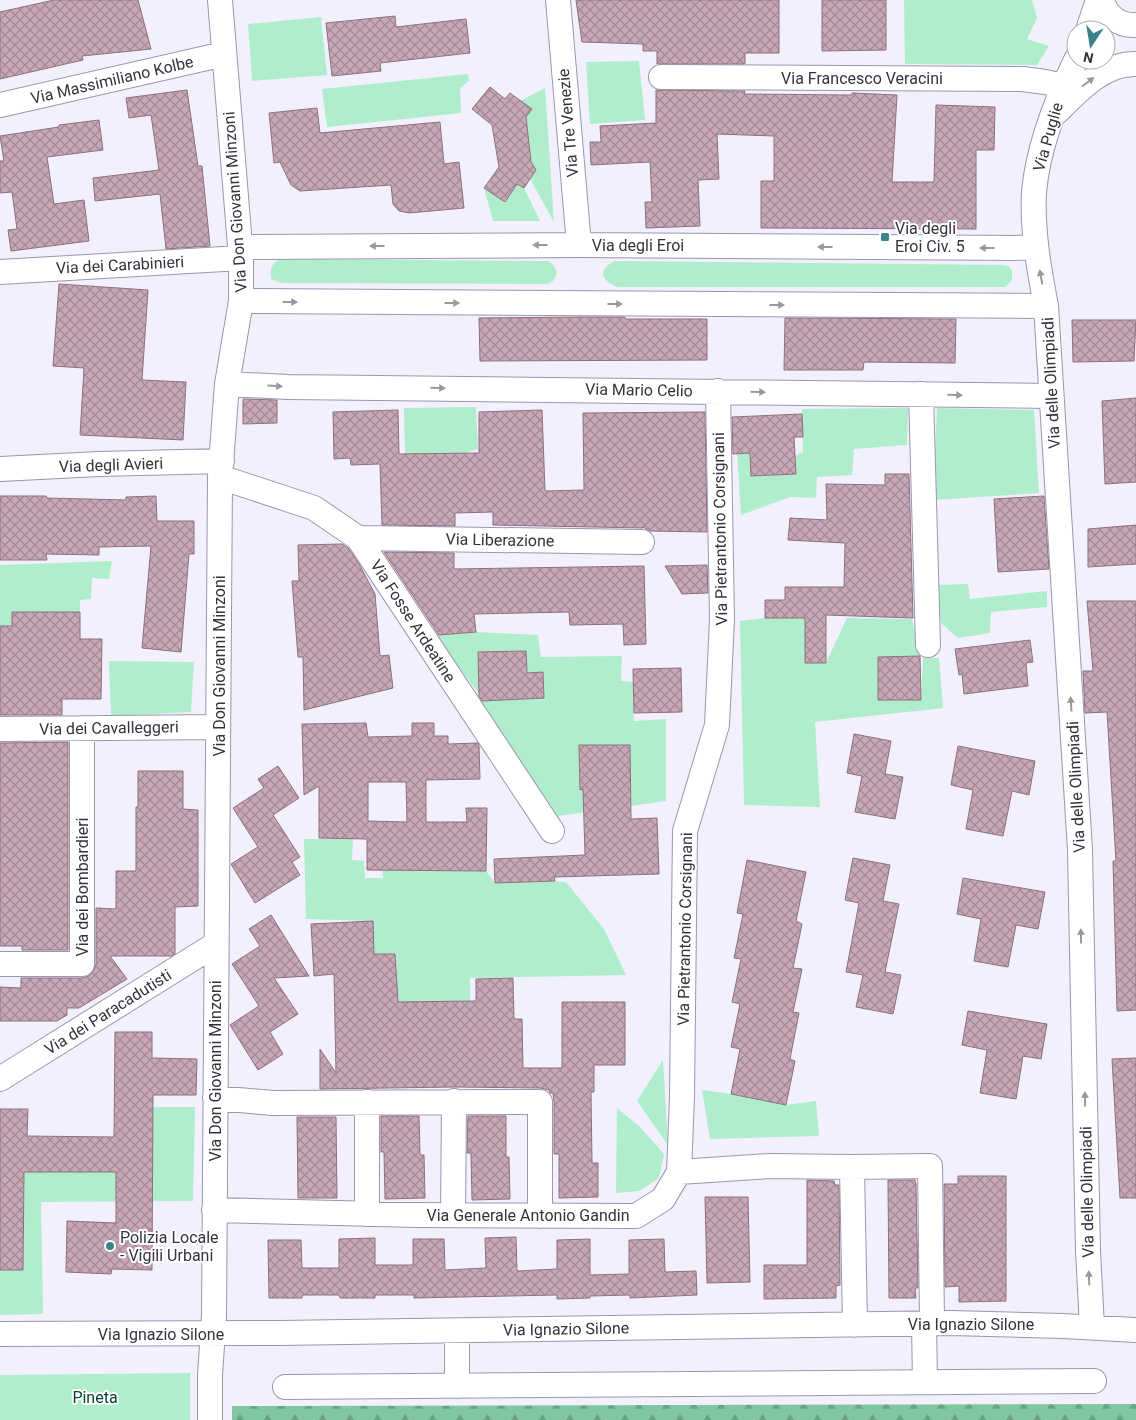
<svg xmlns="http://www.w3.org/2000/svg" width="1136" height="1420" font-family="Roboto,sans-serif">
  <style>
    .green { fill: #afedcc }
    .forest { fill: url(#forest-firs) }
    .building { fill: url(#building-cross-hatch); stroke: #8e707d; fill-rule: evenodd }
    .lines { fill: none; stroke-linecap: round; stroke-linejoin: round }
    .minor-casing { stroke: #9b95b2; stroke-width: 26 }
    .minor { stroke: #fff; stroke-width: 24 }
    .oneway { fill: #9a989e }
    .poi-dot { fill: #3b828b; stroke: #fff; stroke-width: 2 }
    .labels { text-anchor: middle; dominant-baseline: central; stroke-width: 4; stroke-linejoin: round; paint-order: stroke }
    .street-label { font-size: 16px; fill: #35323e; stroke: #fff }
    .poi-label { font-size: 16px; fill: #35323e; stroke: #fff; text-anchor: start }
    .park-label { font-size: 16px; fill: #08432c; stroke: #fff }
  </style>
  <defs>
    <pattern id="forest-firs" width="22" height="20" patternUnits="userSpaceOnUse" patternTransform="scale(1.25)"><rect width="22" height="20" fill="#80c7a2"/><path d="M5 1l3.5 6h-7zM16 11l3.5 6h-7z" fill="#6aa285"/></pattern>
    <pattern id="building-cross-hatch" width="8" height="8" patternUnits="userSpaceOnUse" patternTransform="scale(1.25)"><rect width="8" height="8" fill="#c8a8b6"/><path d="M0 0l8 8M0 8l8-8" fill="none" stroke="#a38995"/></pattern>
  </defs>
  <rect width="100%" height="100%" fill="#f2f0fd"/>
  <!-- green -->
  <path class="green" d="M 904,0 L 1032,0 L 1037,18 L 1027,39 L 1049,46 L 1037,65 L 905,64 Z
    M 321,17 L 327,75 L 252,81 L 248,24 Z
    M 639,61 L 645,120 L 590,124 L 586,62 Z
    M 468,74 L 469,81 L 460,88 L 461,113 L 327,127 L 322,89 Z
    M 545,88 L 554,222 L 530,179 L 536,170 L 531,162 L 526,117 L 520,101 Z
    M 517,184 L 524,188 L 540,221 L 493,221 L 484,188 L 505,202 Z
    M 279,259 L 549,261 L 554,266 L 557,273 L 553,281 L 547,284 L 281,283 L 271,279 C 270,269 271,265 279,259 Z
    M 615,261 L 1002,265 L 1008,266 L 1012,270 L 1012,280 L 1005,287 L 617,287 C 600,280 598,269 615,261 Z
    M 476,407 L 478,449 L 464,453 L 405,456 L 404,408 Z
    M 908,408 L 907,445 L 854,449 L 852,475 L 817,477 L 816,498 L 790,497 L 741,515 L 737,454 L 750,453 L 751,476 L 796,474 L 795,456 L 803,452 L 802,409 Z
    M 937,408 L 1034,410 L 1039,493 L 933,500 Z
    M 112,561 L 109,579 L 92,578 L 91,599 L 80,600 L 80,612 L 12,615 L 12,626 L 0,627 L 0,565 Z
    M 968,584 L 970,599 L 1047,591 L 1047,607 L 991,612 L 990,633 L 958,638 L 941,623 L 938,585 Z
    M 765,618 L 805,618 L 805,663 L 826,663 L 847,618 L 912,619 L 920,656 L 878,657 L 878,700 L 921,700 L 923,658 L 939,658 L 943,708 L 815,722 L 820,807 L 744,805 L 740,621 Z
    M 476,632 L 538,635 L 541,657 L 622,656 L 621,681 L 633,682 L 634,721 L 666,719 L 666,801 L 558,816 L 480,701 L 544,698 L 543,672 L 527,673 L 525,651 L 478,652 L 479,694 L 435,635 Z
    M 109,661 L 194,662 L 191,712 L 111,716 Z
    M 304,839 L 353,839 L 352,860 L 364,861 L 365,878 L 383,878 L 382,870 L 486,871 L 495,883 L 555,881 L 566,882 L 604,929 L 626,975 L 470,978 L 470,1026 L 453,1027 L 453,1001 L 411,1002 L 384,1053 L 396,972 L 395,954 L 374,954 L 372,921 L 306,919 Z
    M 663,1060 L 668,1145 L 637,1101 Z
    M 702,1090 L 731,1094 L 786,1105 L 816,1101 L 819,1136 L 710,1139 Z
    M 153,1107 L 195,1107 L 193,1201 L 41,1202 L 43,1314 L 0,1315 L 0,1270 L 23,1270 L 24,1172 L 116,1172 L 116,1193 Z
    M 617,1108 L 639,1126 L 664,1154 L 659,1178 L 639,1191 L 616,1193 Z
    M 190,1373 L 190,1420 L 0,1420 L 0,1375 Z"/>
  <!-- forest -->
  <path class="forest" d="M 1136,1404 L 1136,1420 L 232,1420 L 232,1406 Z"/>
  <!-- building -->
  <path class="building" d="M 54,0 L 138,0 L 151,49 L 82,56 L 83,60 L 0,79 L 0,12 Z
    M 576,0 L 779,0 L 779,53 L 745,53 L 745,64 L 657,64 L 657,51 L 643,51 L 643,44 L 582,42 Z
    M 822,0 L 886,0 L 886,50 L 822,51 Z
    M 395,16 L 396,27 L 466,19 L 470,53 L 380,63 L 381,71 L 332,76 L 326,23 Z
    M 490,87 L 505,99 L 510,93 L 532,109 L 526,117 L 531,162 L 536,170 L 524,188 L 517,184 L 505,202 L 484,188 L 499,167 L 492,125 L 472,109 Z
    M 187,90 L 198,166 L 202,166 L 210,246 L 166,249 L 160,194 L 95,201 L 93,178 L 159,170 L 151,115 L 129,118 L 126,98 Z
    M 656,90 L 745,91 L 744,94 L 852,95 L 852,93 L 897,95 L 892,182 L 934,182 L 936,105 L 995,107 L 994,150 L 976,150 L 976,229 L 761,228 L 761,181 L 774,181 L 774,136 L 717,134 L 719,179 L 698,180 L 700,226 L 646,228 L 645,202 L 652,202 L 650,162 L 591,165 L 590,142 L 601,142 L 600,126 L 656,123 Z
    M 317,108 L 320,133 L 440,122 L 444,164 L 459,162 L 464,208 L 409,213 L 399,211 L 393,204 L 391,185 L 300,191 L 291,185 L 280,162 L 274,163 L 269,113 Z
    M 99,120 L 103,150 L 47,157 L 54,204 L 84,200 L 89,241 L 11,251 L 8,230 L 17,229 L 12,192 L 0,193 L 0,161 L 4,161 L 0,136 L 59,127 L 59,125 Z
    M 59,284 L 148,290 L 142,380 L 186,382 L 183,440 L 80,435 L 84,368 L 53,366 Z
    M 581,317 L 625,317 L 625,319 L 707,319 L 707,360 L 480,361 L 479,318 Z
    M 785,318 L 956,319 L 955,363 L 864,362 L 863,370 L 784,370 Z
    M 1072,320 L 1136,320 L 1134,361 L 1073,362 Z
    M 1136,398 L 1136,482 L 1105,484 L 1102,401 Z
    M 243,399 L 277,400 L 277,423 L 243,424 Z
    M 398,410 L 399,454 L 479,453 L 479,412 L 542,410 L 545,491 L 584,490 L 583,413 L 705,412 L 707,532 L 650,531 L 643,527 L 643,528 L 493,525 L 493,512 L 455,513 L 455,526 L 382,525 L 380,464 L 351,465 L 350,458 L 334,459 L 333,412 Z
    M 802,414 L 803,437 L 794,437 L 796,474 L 751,476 L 750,453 L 733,454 L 732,417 Z
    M 885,474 L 909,474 L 913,618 L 826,615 L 826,663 L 805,663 L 805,618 L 765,618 L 765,600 L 785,600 L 785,587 L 844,587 L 845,543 L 788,540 L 790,518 L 827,520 L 826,484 L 885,485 Z
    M 0,496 L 46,496 L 47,498 L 126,500 L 126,497 L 156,496 L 157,521 L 194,521 L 194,554 L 189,554 L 181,652 L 142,648 L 151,546 L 99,547 L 99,555 L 46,554 L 47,560 L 0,560 Z
    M 1044,496 L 1049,569 L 998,572 L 994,499 Z
    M 1136,525 L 1136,564 L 1088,567 L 1088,529 Z
    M 342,544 L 348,548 L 359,564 L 375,594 L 380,656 L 389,655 L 393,688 L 304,710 L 303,657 L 298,657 L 292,581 L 299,581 L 298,545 Z
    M 384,552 L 454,553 L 454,569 L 644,566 L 646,644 L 624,645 L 623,624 L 570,625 L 569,612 L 474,614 L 476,632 L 439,635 Z
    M 707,565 L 708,593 L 682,594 L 665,566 Z
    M 1087,601 L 1136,601 L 1136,1010 L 1117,1011 L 1113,861 L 1116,861 L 1107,712 L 1085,713 L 1083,671 L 1093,671 Z
    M 12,612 L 80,612 L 80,639 L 102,639 L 101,699 L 62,699 L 62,715 L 0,715 L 0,626 L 12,626 Z
    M 1030,640 L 1033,662 L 1026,663 L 1028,686 L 964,694 L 962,674 L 959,675 L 955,649 Z
    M 526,651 L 527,673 L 543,672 L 544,698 L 482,701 L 479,696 L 478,652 Z
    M 920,656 L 921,700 L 878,700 L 878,657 Z
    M 681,668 L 682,712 L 634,713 L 633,669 Z
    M 366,723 L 368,737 L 412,736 L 412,723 L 434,723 L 434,736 L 448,736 L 448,744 L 478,743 L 479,746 L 480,779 L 426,780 L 426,822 L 467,822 L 466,808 L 487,808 L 486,871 L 367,870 L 367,839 L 319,838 L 319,786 L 304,795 L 302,724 ZM 368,782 L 406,782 L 407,822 L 368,821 Z
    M 854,734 L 891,741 L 885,774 L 903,777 L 895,819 L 855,812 L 862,776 L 847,773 Z
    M 68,742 L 68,950 L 22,950 L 22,946 L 0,946 L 0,743 Z
    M 579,745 L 630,745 L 631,819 L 657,818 L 659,874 L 554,877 L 555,881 L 495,883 L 494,859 L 585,855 L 583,789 L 580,790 Z
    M 958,746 L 1035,761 L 1029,795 L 1012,791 L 1003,836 L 966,829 L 973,790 L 951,785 Z
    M 278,766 L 299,798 L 273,815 L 300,857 L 292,862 L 300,875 L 255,903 L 231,864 L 258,847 L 233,808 L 264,788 L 258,779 Z
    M 138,771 L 183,771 L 183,809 L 198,810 L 198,906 L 175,907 L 175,954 L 172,956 L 110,956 L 127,979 L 79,1008 L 67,1008 L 67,1015 L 57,1021 L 0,1021 L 0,987 L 21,988 L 21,978 L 82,978 L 89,976 L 94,970 L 96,964 L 96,908 L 116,909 L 116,871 L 136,871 L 136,807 L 138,807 Z
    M 853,858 L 890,865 L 883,901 L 899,904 L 885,972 L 901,975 L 893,1014 L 856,1007 L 863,975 L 846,972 L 859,903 L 845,900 Z
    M 747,860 L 806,872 L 796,921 L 802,924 L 793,968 L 802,969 L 793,1012 L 799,1013 L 790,1059 L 795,1061 L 786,1105 L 731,1094 L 740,1049 L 731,1047 L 740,1004 L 732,1002 L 741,959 L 734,958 L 743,914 L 737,913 Z
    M 963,878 L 1045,892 L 1038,929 L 1016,925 L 1008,967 L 974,961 L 981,919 L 957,914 Z
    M 271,915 L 309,976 L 274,978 L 298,1014 L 270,1032 L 283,1054 L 258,1070 L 230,1025 L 259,1006 L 232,964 L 260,946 L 249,929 Z
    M 373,921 L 374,954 L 395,954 L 398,1002 L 476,1001 L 476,979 L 513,978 L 514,1019 L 522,1019 L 523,1068 L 562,1068 L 562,1002 L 625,1002 L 625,1065 L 594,1065 L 594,1092 L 591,1092 L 592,1163 L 598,1163 L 598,1197 L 559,1198 L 559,1154 L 554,1154 L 554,1102 L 553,1093 L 550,1093 L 549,1090 L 540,1088 L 455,1087 L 320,1089 L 320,1049 L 336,1073 L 334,974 L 314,976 L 311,924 Z
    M 968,1011 L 1047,1024 L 1041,1059 L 1023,1056 L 1016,1099 L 980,1093 L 987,1050 L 962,1045 Z
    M 115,1032 L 152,1032 L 152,1058 L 197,1059 L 196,1095 L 153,1095 L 152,1270 L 112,1269 L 111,1274 L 66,1272 L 67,1221 L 116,1223 L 116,1172 L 24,1172 L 23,1270 L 0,1270 L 0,1109 L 28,1109 L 27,1136 L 114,1137 Z
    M 1136,1058 L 1136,1198 L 1120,1198 L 1112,1059 Z
    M 381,1116 L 419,1116 L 420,1155 L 424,1155 L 425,1198 L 385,1199 L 384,1152 L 381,1152 Z
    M 468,1116 L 506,1116 L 506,1157 L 509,1157 L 510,1199 L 472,1200 L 471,1153 L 467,1153 Z
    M 297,1117 L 336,1117 L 337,1198 L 298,1198 Z
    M 958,1176 L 1006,1176 L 1006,1301 L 959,1302 L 959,1286 L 945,1287 L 944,1184 L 958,1184 Z
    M 807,1180 L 834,1181 L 835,1185 L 839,1185 L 840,1285 L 836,1286 L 836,1298 L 764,1299 L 764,1265 L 807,1265 Z
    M 888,1180 L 915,1180 L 916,1184 L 918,1288 L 915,1288 L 916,1298 L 889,1298 Z
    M 705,1197 L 748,1197 L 750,1282 L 707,1283 Z
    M 516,1237 L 517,1271 L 557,1269 L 557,1240 L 590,1239 L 590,1275 L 629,1274 L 629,1240 L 664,1239 L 665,1272 L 696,1271 L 697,1295 L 630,1298 L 630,1295 L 590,1296 L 590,1298 L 557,1299 L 557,1295 L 414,1298 L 414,1295 L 375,1295 L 375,1298 L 340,1298 L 339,1295 L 302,1295 L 302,1298 L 269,1298 L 268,1240 L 301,1240 L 302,1268 L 339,1268 L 339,1239 L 375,1238 L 375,1265 L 413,1265 L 413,1239 L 444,1239 L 445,1270 L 486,1268 L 485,1238 Z"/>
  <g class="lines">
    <defs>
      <path id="minor" d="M 558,0 L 579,245
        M 1102,0 C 1106,16 1119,26 1136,25
        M 1088,30 L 1098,0
        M 1076,60 C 1057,99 1038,147 1034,192 C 1032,230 1039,269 1046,306 L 1080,850 L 1088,1251 L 1092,1327
        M 661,77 L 1023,79 L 1045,82 L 1063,86
        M 0,105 L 224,54
        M 1058,111 C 1079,90 1104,63 1136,64
        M 240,247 L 579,245 L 1036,248
        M 0,272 L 241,258
        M 241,301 L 1046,306
        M 227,384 L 288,387 L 1051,396
        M 921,394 L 928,645
        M 0,469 L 99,464 L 222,461
        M 220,477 L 314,508 L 358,538 L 552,831
        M 358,538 L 642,542
        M 0,729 L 218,727
        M 0,964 L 82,964 L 82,728
        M 0,1079 L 216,944
        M 215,1098 L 273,1103 L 540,1102 L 540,1216
        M 367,1102 L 367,1214
        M 852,1167 L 855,1325
        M 679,1172 L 770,1166 L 852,1167 L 930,1166 L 932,1323
        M 214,1210 L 419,1215 L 636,1216 L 663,1199 L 679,1172 L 682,1097 L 685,831 L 717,725 L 722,619 L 718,391
        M 453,1215 L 454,1101
        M 924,1323 L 925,1382
        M 457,1331 L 457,1386
        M 0,1334 L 280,1333 L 951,1323 L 1063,1326 L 1136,1330
        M 285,1387 L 1094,1381
        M 210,1420 L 210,1375 L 214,1316 L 220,477 L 227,384 L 241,301 L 241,258 L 220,0"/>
    </defs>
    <!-- minor casing -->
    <use href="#minor" class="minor-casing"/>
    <!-- minor -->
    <use href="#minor" class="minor"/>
  </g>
  <!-- one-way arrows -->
  <defs><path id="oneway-solid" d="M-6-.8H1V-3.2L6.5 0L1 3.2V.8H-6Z" transform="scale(1.25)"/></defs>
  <g class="oneway">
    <use href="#oneway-solid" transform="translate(1088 82) rotate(-37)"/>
    <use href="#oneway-solid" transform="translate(540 245) rotate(180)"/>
    <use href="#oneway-solid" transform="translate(377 246) rotate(180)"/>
    <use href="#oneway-solid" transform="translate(825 247) rotate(-180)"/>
    <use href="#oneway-solid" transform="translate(987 248) rotate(-180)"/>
    <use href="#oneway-solid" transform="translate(1041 277) rotate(-100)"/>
    <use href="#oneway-solid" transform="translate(290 302)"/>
    <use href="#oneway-solid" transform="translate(452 303)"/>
    <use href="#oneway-solid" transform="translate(615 304)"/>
    <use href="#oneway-solid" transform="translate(777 305)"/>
    <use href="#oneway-solid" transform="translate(275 386) rotate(3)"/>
    <use href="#oneway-solid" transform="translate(438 388) rotate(1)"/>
    <use href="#oneway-solid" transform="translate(758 392) rotate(1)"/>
    <use href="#oneway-solid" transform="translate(955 395) rotate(1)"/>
    <use href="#oneway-solid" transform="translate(1071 704) rotate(-94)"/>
    <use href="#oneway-solid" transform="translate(1081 936) rotate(-91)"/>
    <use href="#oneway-solid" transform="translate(1085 1099) rotate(-91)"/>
    <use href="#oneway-solid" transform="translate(1089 1278) rotate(-93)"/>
  </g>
  <!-- markers -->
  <g class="poi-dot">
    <rect x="880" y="232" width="10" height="10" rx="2.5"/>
    <circle cx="110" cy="1246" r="5"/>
  </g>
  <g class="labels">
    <!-- street labels -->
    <g class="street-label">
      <text x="862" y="78">Via Francesco Veracini</text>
      <text transform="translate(112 80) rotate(-13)">Via Massimiliano Kolbe</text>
      <text transform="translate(568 123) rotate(-95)">Via Tre Venezie</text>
      <text transform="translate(1048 137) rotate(-74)">Via Puglie</text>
      <text transform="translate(235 202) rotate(-94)">Via Don Giovanni Minzoni</text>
      <text x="638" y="245">Via degli Eroi</text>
      <text transform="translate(120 265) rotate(-3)">Via dei Carabinieri</text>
      <text transform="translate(1051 383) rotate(-93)">Via delle Olimpiadi</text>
      <text transform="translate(639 390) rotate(1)">Via Mario Celio</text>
      <text transform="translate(111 465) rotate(-2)">Via degli Avieri</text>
      <text transform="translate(720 529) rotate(-91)">Via Pietrantonio Corsignani</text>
      <text transform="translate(500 540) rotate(1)">Via Liberazione</text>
      <text transform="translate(413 621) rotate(57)">Via Fosse Ardeatine</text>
      <text transform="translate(219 666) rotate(-90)">Via Don Giovanni Minzoni</text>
      <text transform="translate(109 728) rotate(-1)">Via dei Cavalleggeri</text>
      <text transform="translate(1076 787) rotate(-93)">Via delle Olimpiadi</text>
      <text transform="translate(82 887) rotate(-90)">Via dei Bombardieri</text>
      <text transform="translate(685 929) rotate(-89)">Via Pietrantonio Corsignani</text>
      <text transform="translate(108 1012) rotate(-32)">Via dei Paracadutisti</text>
      <text transform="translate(215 1071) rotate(-90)">Via Don Giovanni Minzoni</text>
      <text transform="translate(1087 1192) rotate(-91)">Via delle Olimpiadi</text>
      <text x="528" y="1215">Via Generale Antonio Gandin</text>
      <text x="971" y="1324">Via Ignazio Silone</text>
      <text transform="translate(566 1329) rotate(-1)">Via Ignazio Silone</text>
      <text x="161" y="1334">Via Ignazio Silone</text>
    </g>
    <!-- poi labels -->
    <g class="poi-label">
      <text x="895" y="228">Via degli<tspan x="895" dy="18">Eroi Civ. 5</tspan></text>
      <text x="120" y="1237">Polizia Locale<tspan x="120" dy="18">- Vigili Urbani</tspan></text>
    </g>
    <!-- park labels -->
    <g class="park-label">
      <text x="95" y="1397">Pineta</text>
    </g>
  </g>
  <!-- north arrow -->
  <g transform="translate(1091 45) rotate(192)"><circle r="24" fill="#ffffff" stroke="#aeadb2"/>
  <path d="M0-4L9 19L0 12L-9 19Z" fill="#3b828b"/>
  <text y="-8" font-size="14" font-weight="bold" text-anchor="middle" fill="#35323e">N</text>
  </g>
</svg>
